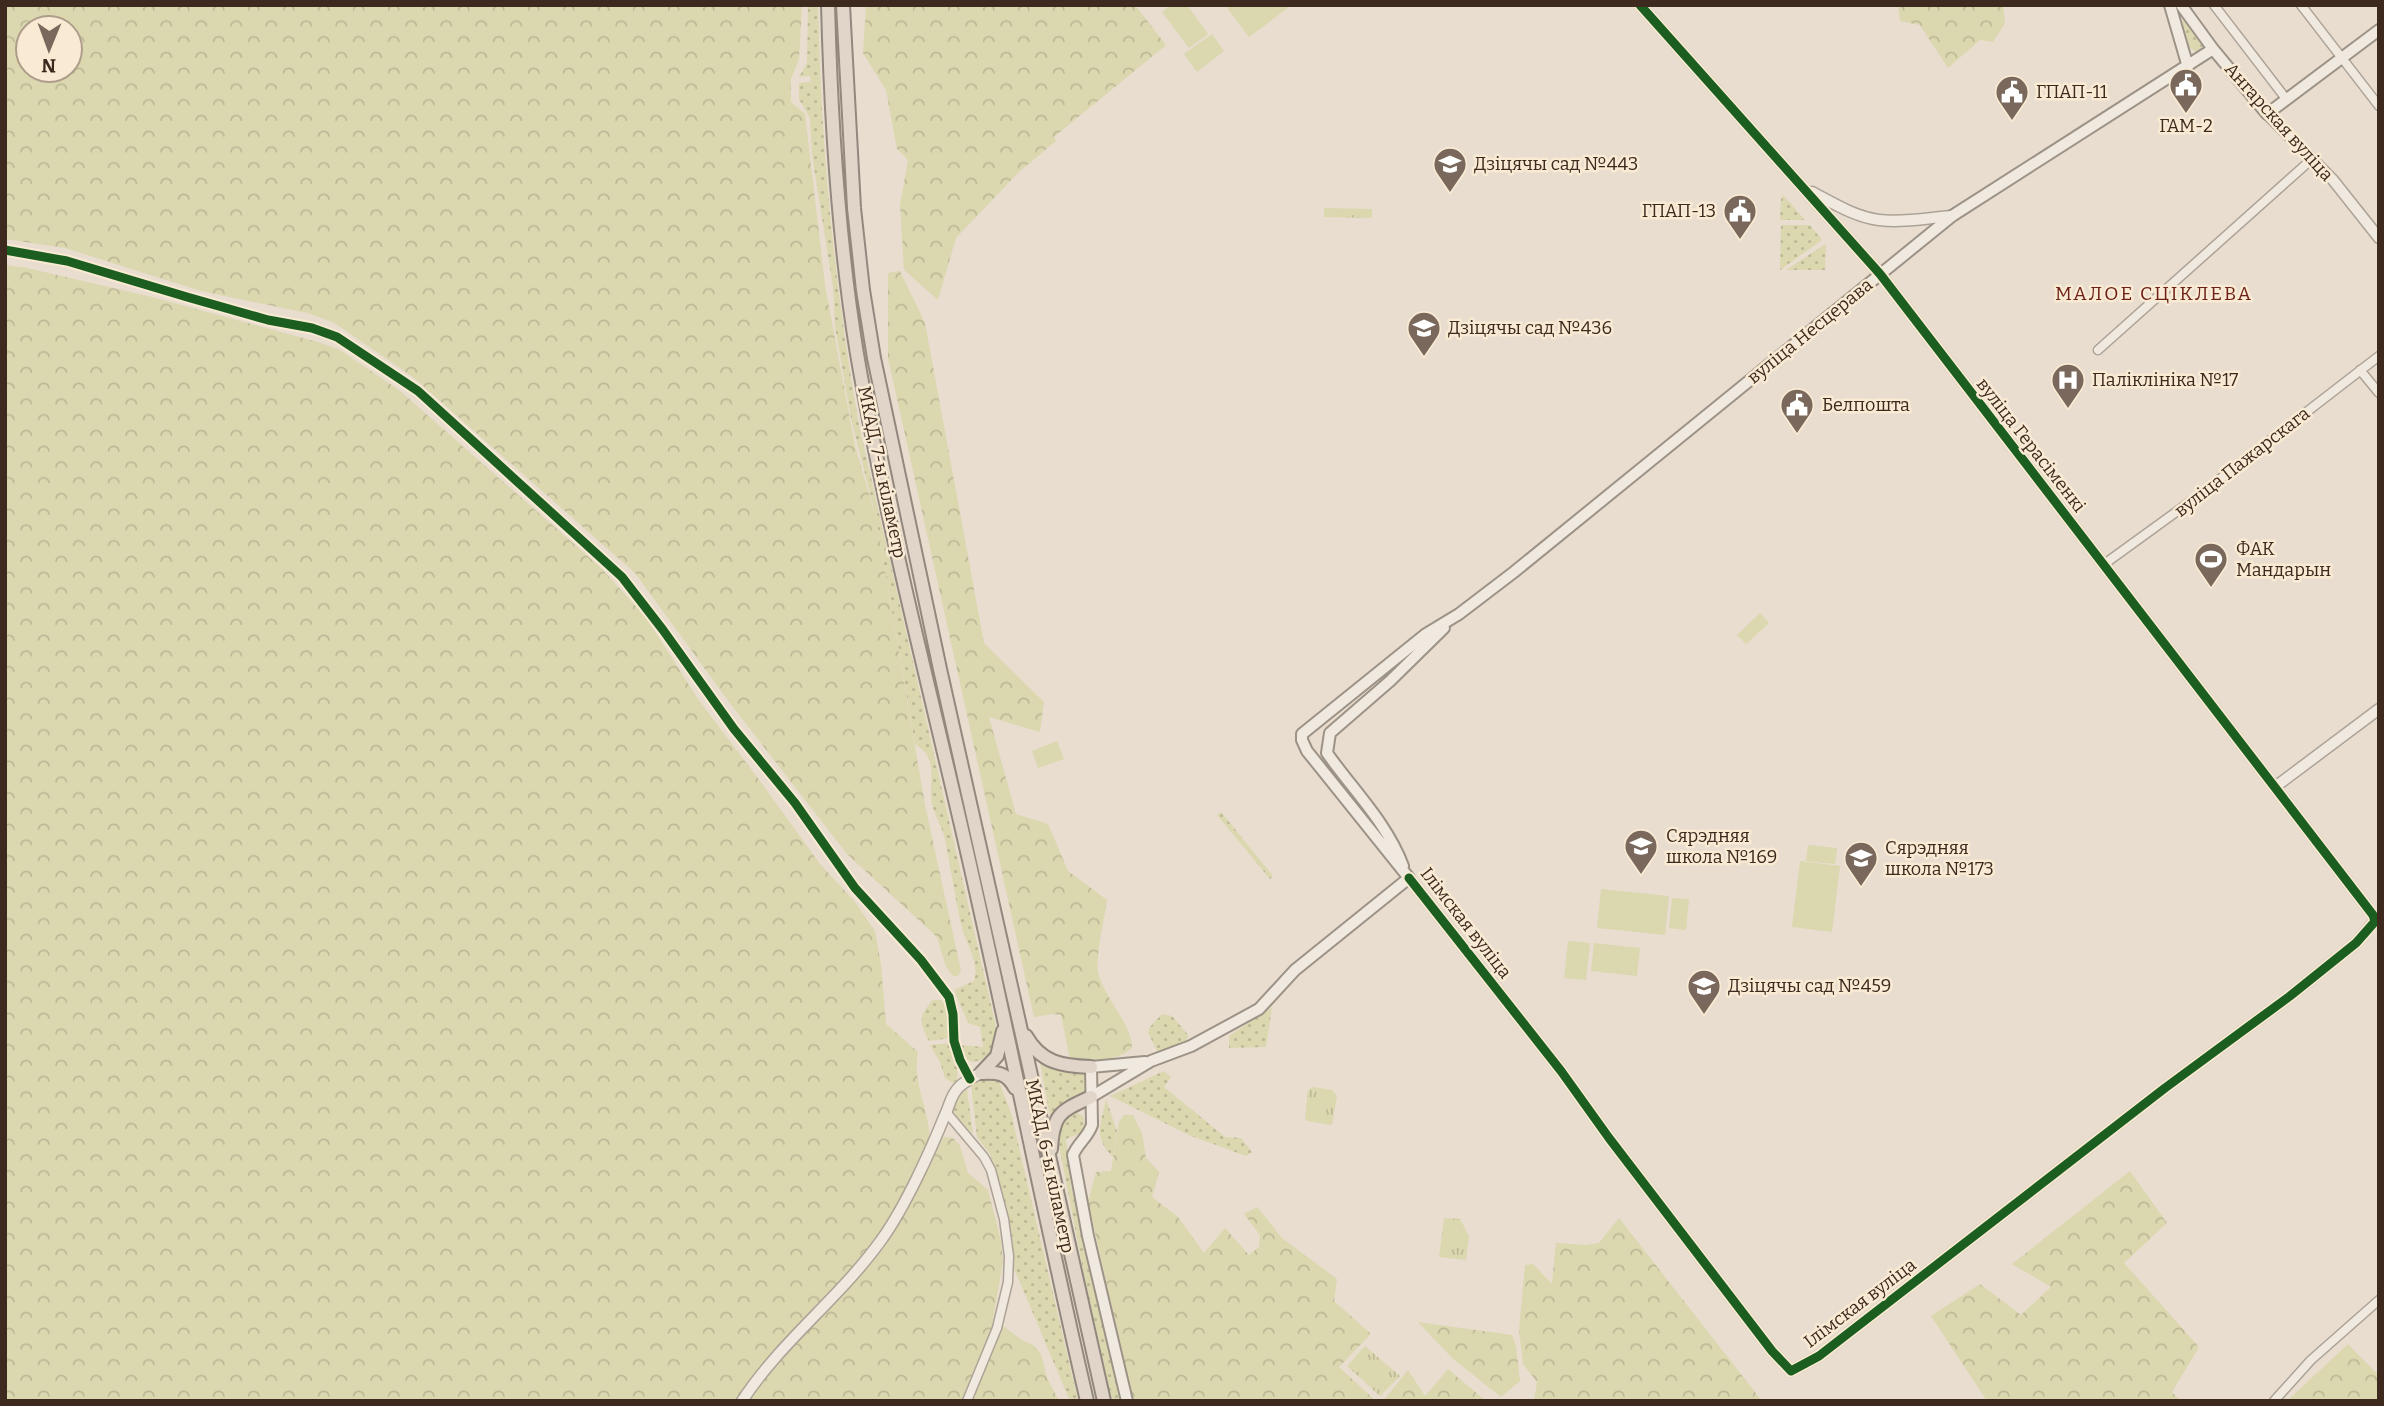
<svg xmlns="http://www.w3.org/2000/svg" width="2384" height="1406" font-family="Bitter,serif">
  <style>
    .grass { fill: url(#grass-dots) }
    .forest { fill: url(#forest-crowns); fill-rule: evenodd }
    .park { fill: url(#park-tufts) }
    .pitch { fill: #dbd7af }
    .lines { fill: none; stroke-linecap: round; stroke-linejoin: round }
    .minor-casing { stroke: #ada296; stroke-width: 11 }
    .tertiary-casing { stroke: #ada296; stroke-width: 13 }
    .secondary-casing { stroke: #9d9286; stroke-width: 14 }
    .trunk-casing { stroke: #92887e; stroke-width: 16 }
    .minor { stroke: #efe9e0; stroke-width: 8 }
    .tertiary { stroke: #efe9e0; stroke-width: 10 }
    .secondary { stroke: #efe9e0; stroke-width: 10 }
    .trunk { stroke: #e0d5c8; stroke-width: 12 }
    .cycleway-casing { stroke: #f9ead3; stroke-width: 13 }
    .cycleway { stroke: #1b5e20; stroke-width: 9 }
    .labels { text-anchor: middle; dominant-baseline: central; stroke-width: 5; stroke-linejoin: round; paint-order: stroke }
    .poi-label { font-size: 18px; fill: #3d291d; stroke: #f9ead3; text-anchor: start }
    .street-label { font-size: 18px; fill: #3d291d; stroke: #f9ead3 }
    .neighbourhood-label { font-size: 19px; letter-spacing: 2px; fill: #6e2118; stroke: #f9ead3 }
  </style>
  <defs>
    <pattern id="grass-dots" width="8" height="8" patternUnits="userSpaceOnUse" patternTransform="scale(1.75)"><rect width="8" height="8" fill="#dbd7af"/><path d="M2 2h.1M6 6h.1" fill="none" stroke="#bdb996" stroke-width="1.8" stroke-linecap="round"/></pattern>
    <pattern id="forest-crowns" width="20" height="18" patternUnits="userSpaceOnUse" patternTransform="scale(1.75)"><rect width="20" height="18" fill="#dbd7af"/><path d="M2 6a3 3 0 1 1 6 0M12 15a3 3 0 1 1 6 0" fill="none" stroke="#bdb996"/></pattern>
    <pattern id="park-tufts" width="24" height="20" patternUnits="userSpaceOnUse" patternTransform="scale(1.75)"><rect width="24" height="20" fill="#dbd7af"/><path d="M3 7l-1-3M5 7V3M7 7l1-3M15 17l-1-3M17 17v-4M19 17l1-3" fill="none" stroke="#bdb996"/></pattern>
  </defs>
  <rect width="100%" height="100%" fill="#e8ddce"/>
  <!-- grass -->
  <path class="grass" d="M 808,5 L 818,5 C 821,148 834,285 859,425 L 996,1027 C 998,1045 993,1058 973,1062 L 963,1058 L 961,1045 L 983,1047 L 980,1027 L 968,1023 L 954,990 L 974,981 C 980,961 965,943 961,924 C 955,897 951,870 946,844 C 944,831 937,820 933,808 C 926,784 942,760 915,744 L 876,518 L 851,418 L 835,327 L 833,287 L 812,155 L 810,118 L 799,99 L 799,83 L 811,82 L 810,76 L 799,77 L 807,63 Z
    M 2184,19 L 2204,45 L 2197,52 L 2190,48 L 2182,21 Z
    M 1783,195 L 1805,220 L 1780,220 L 1781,199 Z
    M 1781,225 L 1810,225 L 1822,240 L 1780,270 Z
    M 1824,245 L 1826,245 L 1825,270 L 1786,270 Z
    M 1221,812 L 1273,876 L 1270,879 L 1217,815 Z
    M 933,1000 L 940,1000 L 947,1005 L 951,1038 L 929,1041 C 919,1021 918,1017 933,1000 Z
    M 1272,1007 L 1266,1047 L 1229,1048 L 1229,1036 Z
    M 1162,1014 L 1172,1016 L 1188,1035 L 1187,1041 L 1159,1054 L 1148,1033 L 1149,1028 Z
    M 953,1043 L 958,1062 L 957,1080 L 953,1083 L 945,1078 L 940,1062 L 930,1045 Z
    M 1040,1062 L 1054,1070 L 1084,1074 L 1087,1094 L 1051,1122 Z
    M 1164,1071 L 1171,1077 L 1164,1087 L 1225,1137 L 1241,1138 L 1252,1152 L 1246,1156 L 1189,1135 L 1110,1096 Z
    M 989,1077 L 998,1079 L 1011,1113 L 1078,1401 L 1070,1401 L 1013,1266 L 1013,1242 L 1007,1208 L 990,1154 L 977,1137 L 971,1084 L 977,1080 Z
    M 967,1086 L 967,1090 L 973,1134 C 957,1118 940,1103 967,1086 Z
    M 1106,1099 L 1117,1131 L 1113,1157 C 1093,1138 1101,1124 1106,1099 Z
    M 1075,1112 L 1083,1116 L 1085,1125 L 1081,1133 L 1066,1139 L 1071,1186 L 1122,1401 L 1112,1401 L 1088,1296 L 1057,1135 L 1066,1115 Z"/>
  <!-- forest -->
  <path class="forest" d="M 5,5 L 802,5 L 799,59 L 791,79 L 791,102 L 805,114 L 825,285 L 855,446 L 876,518 L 925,805 L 961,971 L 958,976 L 953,976 L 946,967 L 937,937 L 847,854 L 729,702 L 635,573 L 413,377 L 333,322 L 307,313 L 201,291 L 65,248 L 5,239 ZM 28,28 L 70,28 L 70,70 L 28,70 Z
    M 866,5 L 1135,5 L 1166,45 L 1054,137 L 1056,141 L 1019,172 L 956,238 L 938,300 L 904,270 L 900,205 L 908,160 L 897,149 L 886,90 L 863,53 Z
    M 1898,5 L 2003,5 L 2005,23 L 1993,42 L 1980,40 L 1948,68 L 1920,25 L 1900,21 Z
    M 5,265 L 27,268 L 152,297 L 318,342 L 340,350 L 399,390 L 599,566 L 645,616 L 698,699 L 760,781 L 820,864 L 855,902 L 875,931 L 881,964 L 886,1024 L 918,1052 C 911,1085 933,1115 929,1146 L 935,1152 L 944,1137 L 953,1138 L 960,1146 L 968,1173 L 988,1190 L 1001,1241 L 1003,1262 L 993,1319 L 1022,1340 L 1033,1345 L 1041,1354 L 1047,1378 L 1059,1401 L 5,1401 Z
    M 900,271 L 925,323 L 984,643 L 1044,702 L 1040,732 L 989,717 L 1016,814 L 1048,824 L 1068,871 L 1107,900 C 1105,916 1095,959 1098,972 C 1104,998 1132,1024 1132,1048 C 1118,1062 1089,1060 1070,1059 L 1061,1015 L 1053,1014 L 1034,1017 L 888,358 L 888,273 Z
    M 1124,1115 L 1133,1115 L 1142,1133 L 1146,1158 L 1159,1172 L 1152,1197 L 1178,1217 L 1204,1253 L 1225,1228 L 1249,1255 L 1259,1247 L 1260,1235 L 1244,1214 L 1257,1207 L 1282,1238 L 1337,1279 L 1334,1301 L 1371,1334 L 1339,1367 L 1376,1401 L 1133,1401 L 1088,1202 L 1096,1172 L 1111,1171 L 1119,1122 Z
    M 2130,1171 L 2167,1223 L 2124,1263 L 2199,1347 L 2172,1392 L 2181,1401 L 1987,1401 L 1931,1316 L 1980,1284 L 2021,1315 L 2051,1287 L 2012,1264 Z
    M 1619,1218 L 1762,1401 L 1534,1401 L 1537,1382 L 1523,1364 L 1519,1330 L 1525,1265 L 1533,1264 L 1552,1284 L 1556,1243 L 1586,1245 L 1599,1243 Z
    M 1418,1322 L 1512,1335 L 1516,1346 L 1520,1381 L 1501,1397 L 1452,1358 Z
    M 2348,1344 L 2379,1376 L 2379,1401 L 2287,1401 Z
    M 1448,1369 L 1486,1401 L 1383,1401 L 1408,1370 L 1425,1396 Z"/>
  <!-- park -->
  <path class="park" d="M 1324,208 L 1372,209 L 1372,218 L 1324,217 Z
    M 1312,1087 L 1332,1090 L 1337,1096 L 1332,1125 L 1307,1121 L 1305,1118 L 1308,1090 Z
    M 1444,1218 L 1460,1219 L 1469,1236 L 1466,1260 L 1439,1257 Z
    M 1365,1346 L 1400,1376 L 1380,1396 L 1347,1366 Z"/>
  <!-- pitch -->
  <path class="pitch" d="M 1171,5 L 1187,5 L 1208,34 L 1189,48 L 1162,12 Z
    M 1225,5 L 1292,5 L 1249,37 Z
    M 1212,34 L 1224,51 L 1197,72 L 1184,54 Z
    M 1760,613 L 1769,623 L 1746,644 L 1737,635 Z
    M 1057,741 L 1064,759 L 1038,768 L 1032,751 Z
    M 1808,845 L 1837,848 L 1835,864 L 1806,861 Z
    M 1800,861 L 1840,866 L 1832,932 L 1792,927 Z
    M 1601,889 L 1669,896 L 1665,935 L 1597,928 Z
    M 1672,898 L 1689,899 L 1686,930 L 1669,928 Z
    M 1568,941 L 1590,943 L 1586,980 L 1564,978 Z
    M 1594,943 L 1640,948 L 1637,976 L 1591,971 Z"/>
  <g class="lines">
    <defs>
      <path id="minor" d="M 2214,5 L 2287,100
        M 2301,5 L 2379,106
        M 5,250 L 67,261 L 187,297 L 268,320 L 312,328 L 337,337 L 418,391 L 622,577 L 663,630 L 734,729 L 795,803 L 855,888 L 921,960 L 949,997 L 953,1014 L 954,1041 L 960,1060 L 970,1079
        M 2098,350 L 2312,159
        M 2360,370 L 2379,393
        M 2103,565 L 2194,499 L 2379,356
        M 947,1113 L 984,1157 L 991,1170 L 1004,1219 L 1009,1256 L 1008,1282 L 997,1328 L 967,1401
        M 2274,1401 L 2311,1360 L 2379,1300"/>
      <path id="tertiary" d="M 2267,114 L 2333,180 L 2379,238
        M 1812,192 C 1833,203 1855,217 1879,220 C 1903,223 1928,218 1952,216
        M 2275,787 L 2379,709
        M 1409,878 L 1561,1071 L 1609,1138 L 1772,1351 L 1791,1371 L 1819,1356 L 2165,1088 L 2290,996 L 2356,943 L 2375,921 L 2373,915 L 1880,274 L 1640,5
        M 742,1401 C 782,1340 840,1298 882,1239 C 905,1207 930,1152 945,1115 C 950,1105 950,1096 959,1087 C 965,1081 974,1077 981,1073"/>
      <path id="secondary" d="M 2170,5 L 2188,67
        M 2181,5 L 2213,49 L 2267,114 L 2379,30
        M 1403,866 C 1387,823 1353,790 1327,753 L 1330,733 L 1390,681 L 1444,628
        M 1091,1097 L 1151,1061 L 1191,1046 L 1259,1009 L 1295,970 L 1409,878 L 1307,751 L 1302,740 L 1302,734 L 1426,634 L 1459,614 L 1514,572 L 1952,216 L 2213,49
        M 1127,1401 L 1088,1236 L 1073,1155 C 1078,1143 1088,1137 1092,1125 L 1091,1067 L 1145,1062"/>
      <path id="trunk" d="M 828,5 C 831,122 838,239 857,354 C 884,511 924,666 960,821 C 1005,1014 1042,1208 1087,1401
        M 843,5 L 854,208 L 863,290 L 874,358 L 940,669 L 1104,1401
        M 1026,1036 C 1041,1063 1062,1066 1091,1067
        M 981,1073 L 997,1056 L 1003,1031
        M 982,1073 C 998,1072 1007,1073 1015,1088
        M 1051,1149 C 1053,1113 1061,1111 1091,1097"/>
    </defs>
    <!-- minor casing -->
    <use href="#minor" class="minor-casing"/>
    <!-- tertiary casing -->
    <use href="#tertiary" class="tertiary-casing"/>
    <!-- secondary casing -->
    <use href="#secondary" class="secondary-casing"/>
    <!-- trunk casing -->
    <use href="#trunk" class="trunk-casing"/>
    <!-- minor -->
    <use href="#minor" class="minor"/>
    <!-- tertiary -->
    <use href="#tertiary" class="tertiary"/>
    <!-- secondary -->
    <use href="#secondary" class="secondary"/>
    <!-- trunk -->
    <use href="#trunk" class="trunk"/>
    <defs>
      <path id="cycleway" d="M 1640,5 L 1880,274 L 2373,915 L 2375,921
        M 5,250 L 67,261 L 187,297 L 268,320 L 312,328 L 337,337 L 418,391 L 622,577 L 663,630 L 734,729 L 795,803 L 855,888 L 921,960 L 949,997 L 953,1014 L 954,1041 L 960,1060 L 970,1079
        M 1409,878 L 1561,1071 L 1609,1138 L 1772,1351 L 1791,1371 L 1819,1356 L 2165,1088 L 2290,996 L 2356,943 L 2379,917"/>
    </defs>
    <!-- cycleway casing -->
    <use href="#cycleway" class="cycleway-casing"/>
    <!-- cycleway -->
    <use href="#cycleway" class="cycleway"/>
  </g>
  <!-- icons -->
  <defs>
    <symbol id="civic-pin" viewBox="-11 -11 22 30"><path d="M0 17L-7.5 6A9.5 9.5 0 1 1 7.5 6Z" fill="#79685b" stroke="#f9ead3"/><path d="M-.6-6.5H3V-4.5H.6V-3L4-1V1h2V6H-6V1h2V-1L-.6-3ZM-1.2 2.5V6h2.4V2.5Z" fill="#fff"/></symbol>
    <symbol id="school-pin" viewBox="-11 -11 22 30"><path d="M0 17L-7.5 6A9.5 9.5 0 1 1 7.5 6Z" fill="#79685b" stroke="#f9ead3"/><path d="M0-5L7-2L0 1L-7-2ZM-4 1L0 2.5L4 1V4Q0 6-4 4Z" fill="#fff"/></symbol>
    <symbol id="hospital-pin" viewBox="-11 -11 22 30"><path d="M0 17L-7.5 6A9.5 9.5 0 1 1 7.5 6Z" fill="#79685b" stroke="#f9ead3"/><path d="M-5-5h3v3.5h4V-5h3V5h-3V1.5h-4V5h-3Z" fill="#fff"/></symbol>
    <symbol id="stadium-pin" viewBox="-11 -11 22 30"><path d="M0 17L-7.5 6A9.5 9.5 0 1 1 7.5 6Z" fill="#79685b" stroke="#f9ead3"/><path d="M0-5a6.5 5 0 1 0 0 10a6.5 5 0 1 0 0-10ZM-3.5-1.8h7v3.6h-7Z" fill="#fff"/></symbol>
  </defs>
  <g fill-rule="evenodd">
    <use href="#civic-pin" x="2167" y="66" width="38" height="52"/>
    <use href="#civic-pin" x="1993" y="73" width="38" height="52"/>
    <use href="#school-pin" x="1431" y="145" width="38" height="52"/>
    <use href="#civic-pin" x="1721" y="192" width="38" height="52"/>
    <use href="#school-pin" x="1405" y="309" width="38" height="52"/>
    <use href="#hospital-pin" x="2049" y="361" width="38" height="52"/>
    <use href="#civic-pin" x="1778" y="386" width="38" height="52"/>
    <use href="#stadium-pin" x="2192" y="540" width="38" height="52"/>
    <use href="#school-pin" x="1622" y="827" width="38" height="52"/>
    <use href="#school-pin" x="1842" y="839" width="38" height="52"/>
    <use href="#school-pin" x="1685" y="967" width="38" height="52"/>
  </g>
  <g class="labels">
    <!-- poi labels -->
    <g class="poi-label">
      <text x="2036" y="92">ГПАП-11</text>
      <text x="2186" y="126" text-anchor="middle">ГАМ-2</text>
      <text x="1474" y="164">Дзіцячы сад №443</text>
      <text x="1716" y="211" text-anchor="end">ГПАП-13</text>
      <text x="1448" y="328">Дзіцячы сад №436</text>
      <text x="2092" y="380">Паліклініка №17</text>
      <text x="1822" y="405">Белпошта</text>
      <text x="2236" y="549">ФАК<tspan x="2236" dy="21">Мандарын</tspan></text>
      <text x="1666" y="836">Сярэдняя<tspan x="1666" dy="21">школа №169</tspan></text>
      <text x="1885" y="848">Сярэдняя<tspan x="1885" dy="21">школа №173</tspan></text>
      <text x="1728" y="986">Дзіцячы сад №459</text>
    </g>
    <!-- street labels -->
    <g class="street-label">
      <text transform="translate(2279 122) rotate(48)">Ангарская вуліца</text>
      <text transform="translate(1810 331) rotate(-39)">вуліца Несцерава</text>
      <text transform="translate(2031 445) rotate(52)">вуліца Герасіменкі</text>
      <text transform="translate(2242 462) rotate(-38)">вуліца Пажарскага</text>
      <text transform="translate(882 472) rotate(78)">МКАД, 7-ы кіламетр</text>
      <text transform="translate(1466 923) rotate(52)">Ілімская вуліца</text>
      <text transform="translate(1050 1166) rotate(78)">МКАД, 6-ы кіламетр</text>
      <text transform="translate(1860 1303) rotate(-37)">Ілімская вуліца</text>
    </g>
    <!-- neighbourhood labels -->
    <g class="neighbourhood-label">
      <text x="2154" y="293">МАЛОЕ СЦІКЛЕВА</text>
    </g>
  </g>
  <!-- border -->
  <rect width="2384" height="1406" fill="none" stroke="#3d291d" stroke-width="14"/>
  <!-- north arrow -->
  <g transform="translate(49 49) rotate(181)"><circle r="33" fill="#f9ead3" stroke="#ae9d8a" stroke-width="2"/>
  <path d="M0-5L12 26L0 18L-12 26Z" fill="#79685b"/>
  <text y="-10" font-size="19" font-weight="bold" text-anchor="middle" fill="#3d291d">N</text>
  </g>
</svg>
